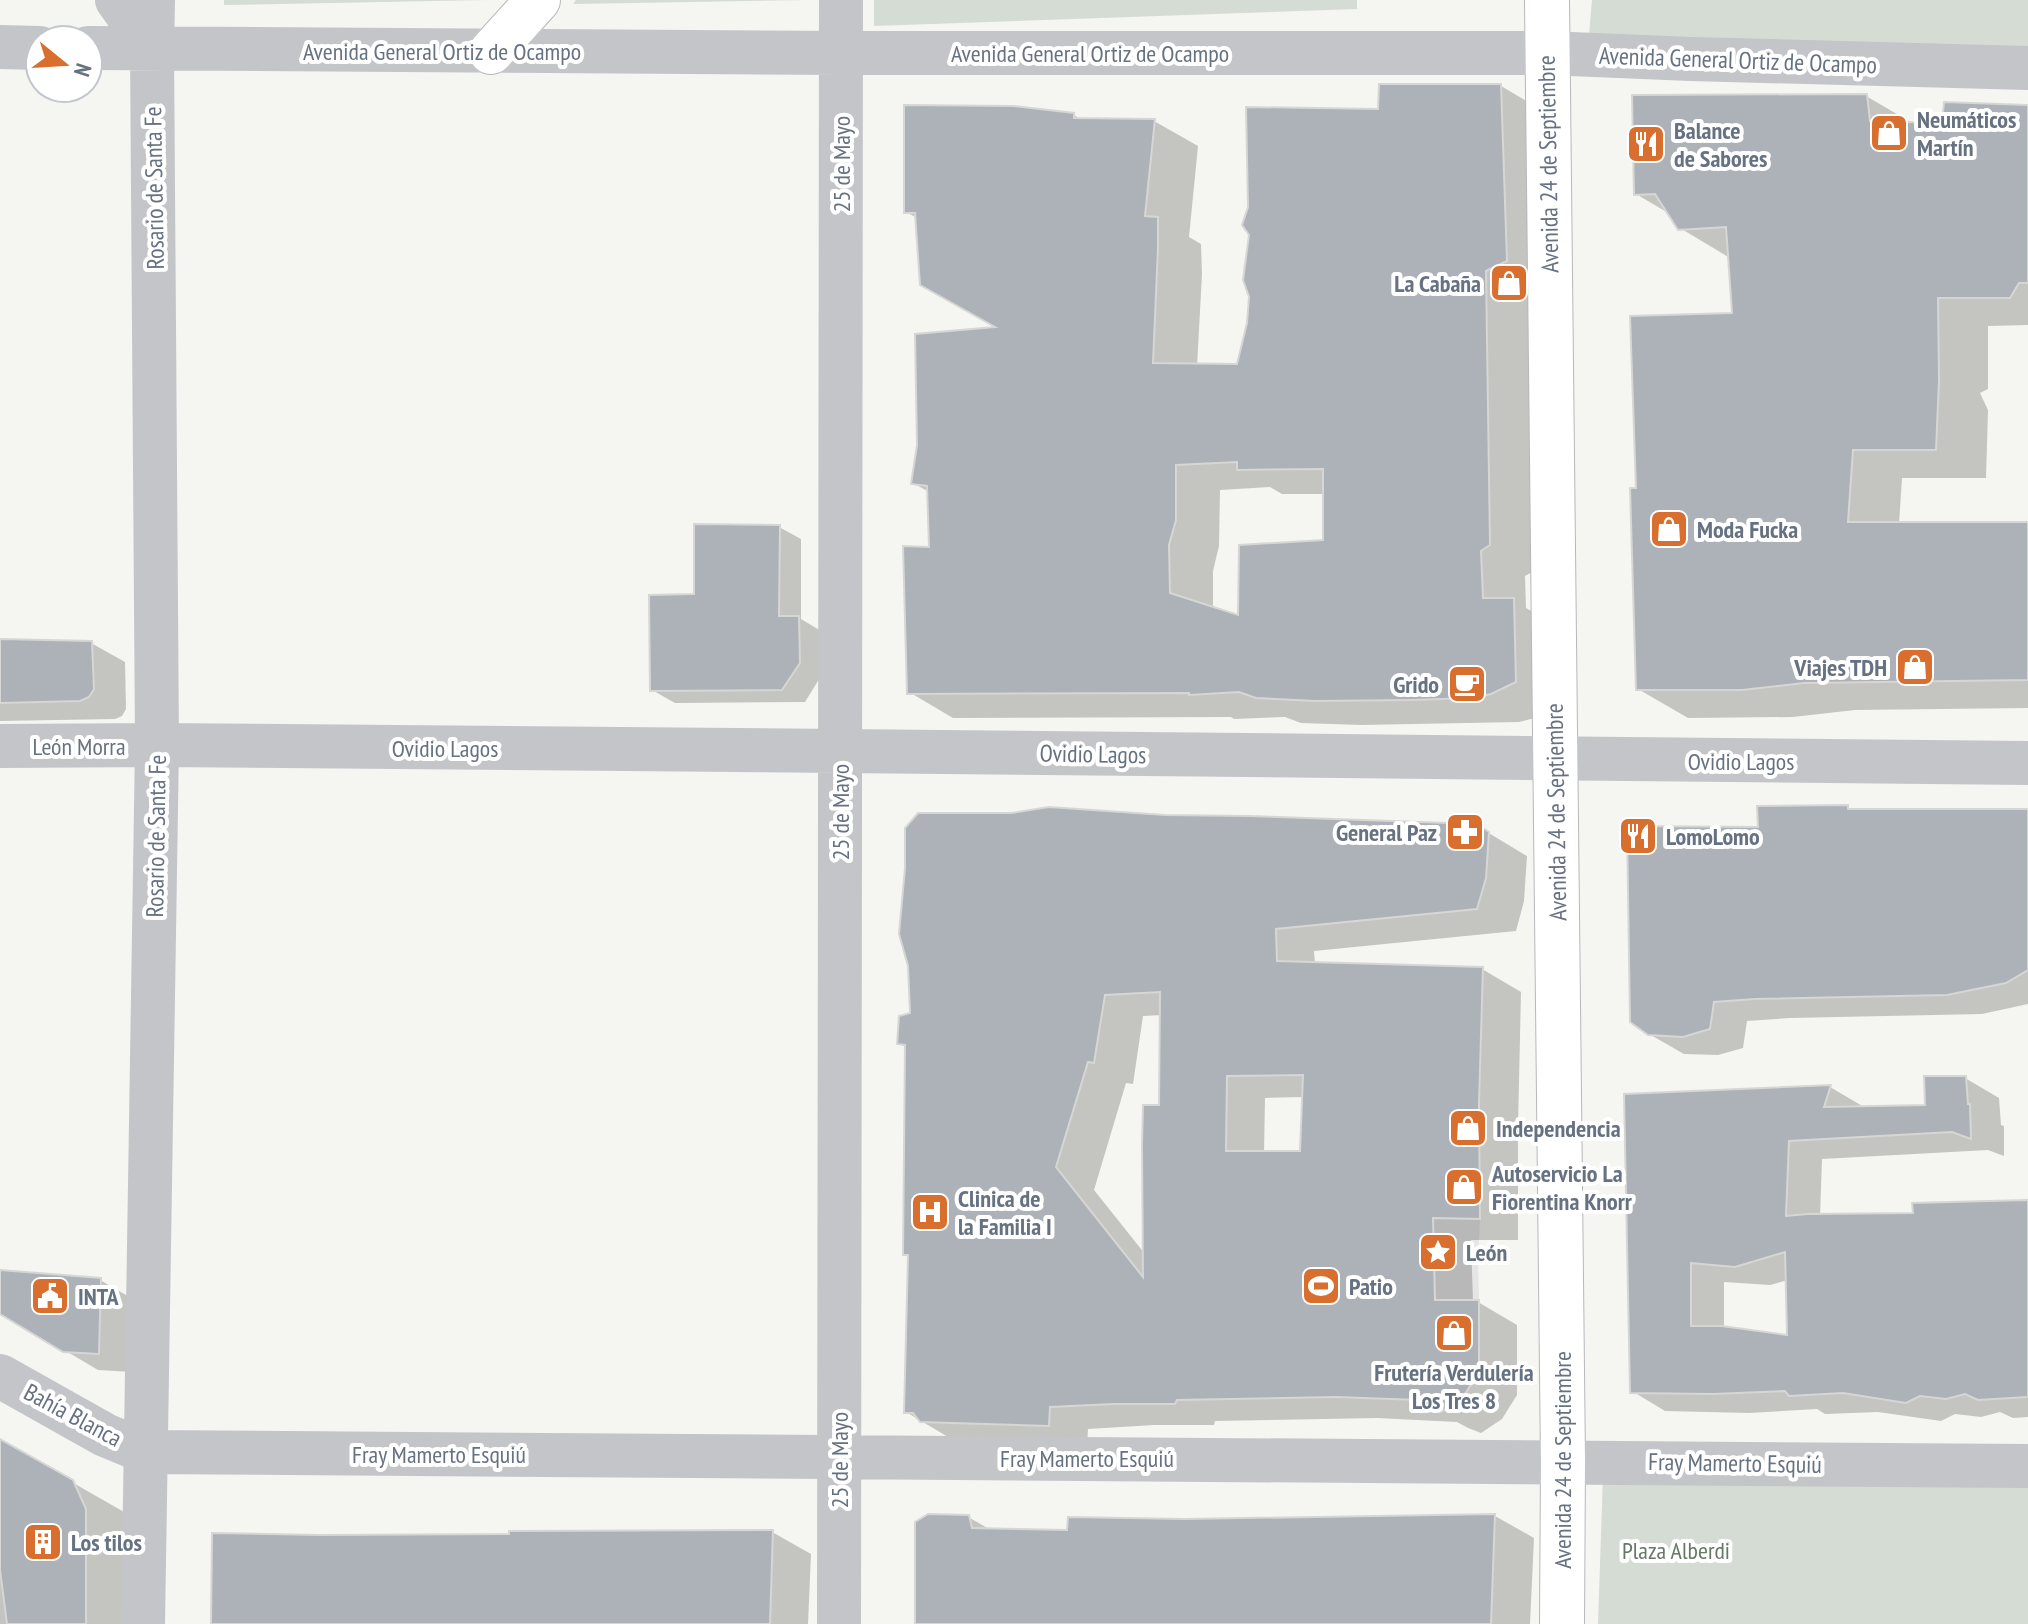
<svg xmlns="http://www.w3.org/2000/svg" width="2028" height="1624" font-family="'PT Sans Narrow',sans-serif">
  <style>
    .built { fill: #e5e6e5 }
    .green { fill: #d5dcd3 }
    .shadow { fill: #0003; fill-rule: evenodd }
    .building { fill: #adb2b8; stroke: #d6d6d4; stroke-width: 2; fill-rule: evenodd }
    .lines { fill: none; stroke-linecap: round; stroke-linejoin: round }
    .major-casing { stroke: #b6b8bc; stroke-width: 46 }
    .path { stroke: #babcbe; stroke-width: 5; stroke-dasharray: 4 4; stroke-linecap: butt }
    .minor { stroke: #c3c5c9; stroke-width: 44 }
    .major { stroke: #fff; stroke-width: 44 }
    .labels { text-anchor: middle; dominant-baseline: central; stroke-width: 8; stroke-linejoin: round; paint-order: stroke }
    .street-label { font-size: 24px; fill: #667181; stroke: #fff }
    .poi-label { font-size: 24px; font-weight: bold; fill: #667181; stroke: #fff; text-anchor: start }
    .park-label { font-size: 24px; fill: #657964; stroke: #fff }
  </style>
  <rect width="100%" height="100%" fill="#f5f5f2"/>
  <!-- built -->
  <path class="built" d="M 1259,1218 L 1480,1219 L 1478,1260 L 1479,1300 L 1388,1300 Z"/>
  <!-- green -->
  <path class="green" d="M 224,0 L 486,0 L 224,5 Z
    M 576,0 L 806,0 L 573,4 Z
    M 874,0 L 1357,0 L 1357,9 L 874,26 Z
    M 1592,0 L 2028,0 L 2028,68 L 1588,47 Z
    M 1603,1475 L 2028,1483 L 2028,1624 L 1598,1624 Z"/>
  <!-- shadow -->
  <path class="shadow" d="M 1501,86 L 1545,112 L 1534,571 L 1525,576 L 1526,608 L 1557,626 L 1535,718 L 1519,722 L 1361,725 L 1301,723 L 1285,717 L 1234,719 L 1231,717 L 953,718 L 909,692 L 931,550 L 929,492 L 913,483 L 1000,328 L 917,218 L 906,212 L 1074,115 L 1082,120 L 1154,121 L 1198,146 L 1189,237 L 1201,244 L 1202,274 L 1197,366 L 1239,366 L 1380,111 ZM 1270,487 L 1282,494 L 1325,494 L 1325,541 L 1240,618 L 1213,609 L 1213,571 L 1219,546 L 1220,490 Z
    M 1866,96 L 1914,124 L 1944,125 L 2028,107 L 2028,325 L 1988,326 L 1988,389 L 1980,393 L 1988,410 L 1986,478 L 1902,478 L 1899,524 L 2028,524 L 2028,708 L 1855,710 L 1793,717 L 1688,718 L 1638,689 L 1638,490 L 1734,315 L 1730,258 L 1680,228 L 1670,214 L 1636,194 Z
    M 779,527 L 801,539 L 801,619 L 821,631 L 821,676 L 805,702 L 675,703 L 652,690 L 696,596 Z
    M 0,641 L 91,643 L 125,662 L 126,709 L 122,716 L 115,719 L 0,721 Z
    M 1848,807 L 1854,811 L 2028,811 L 2028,1004 L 1982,1014 L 1790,1018 L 1747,1021 L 1743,1048 L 1718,1055 L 1684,1054 L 1649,1034 L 1760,829 Z
    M 1165,817 L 1477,826 L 1527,856 L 1524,901 L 1516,931 L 1314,951 L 1315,964 L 1482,969 L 1521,992 L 1518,1126 L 1518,1240 L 1471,1240 L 1473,1302 L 1478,1302 L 1517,1325 L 1517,1395 L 1502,1419 L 1481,1433 L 1468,1428 L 1457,1422 L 1377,1418 L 1215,1421 L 1214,1425 L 1154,1425 L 1088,1429 L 1087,1447 L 960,1444 L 906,1412 L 910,1257 L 905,1254 L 907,1048 L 899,1043 L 912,1014 ZM 1162,1015 L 1161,1107 L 1145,1254 L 1094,1190 L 1126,1083 L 1133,1084 L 1143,1016 ZM 1304,1097 L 1302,1153 L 1264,1153 L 1265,1098 Z
    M 1965,1078 L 1999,1098 L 2001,1125 L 2004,1126 L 2004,1156 L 1988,1150 L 1822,1159 L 1820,1216 L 1915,1215 L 2028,1202 L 2028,1417 L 2013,1418 L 2000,1412 L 1981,1417 L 1955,1414 L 1941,1421 L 1878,1412 L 1825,1414 L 1817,1409 L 1749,1413 L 1665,1411 L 1632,1391 L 1626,1096 L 1830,1087 L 1864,1107 L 1927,1107 ZM 1788,1280 L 1789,1337 L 1724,1329 L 1724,1282 L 1770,1285 Z
    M 0,1272 L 100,1280 L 133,1299 L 132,1372 L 98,1370 L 0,1312 Z
    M 0,1441 L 145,1524 L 159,1624 L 0,1624 Z
    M 1495,1516 L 1534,1538 L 1530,1624 L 917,1624 L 968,1517 L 991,1530 L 1069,1532 L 1185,1521 Z
    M 772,1532 L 811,1554 L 808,1624 L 213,1624 L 320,1537 Z"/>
  <!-- building -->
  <path class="building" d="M 1379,84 L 1501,84 L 1507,261 L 1486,271 L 1490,545 L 1481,551 L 1483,598 L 1514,598 L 1516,682 L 1491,694 L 1474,698 L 1410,700 L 1316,701 L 1256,698 L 1239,692 L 1189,695 L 1189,693 L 907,694 L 903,546 L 929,547 L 927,486 L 911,484 L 917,445 L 915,334 L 995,327 L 920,285 L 915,213 L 904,213 L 904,105 L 1013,106 L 1074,113 L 1074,118 L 1155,119 L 1145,216 L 1158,217 L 1158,248 L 1153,363 L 1237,364 L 1247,323 L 1249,297 L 1243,280 L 1249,235 L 1242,225 L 1248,207 L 1246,107 L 1378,109 ZM 1237,462 L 1237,470 L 1323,469 L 1323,540 L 1239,545 L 1238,615 L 1170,593 L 1169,545 L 1176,520 L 1176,465 Z
    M 1867,94 L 1870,121 L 1942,123 L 1944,102 L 2028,105 L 2028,283 L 2019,283 L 2010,298 L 1938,298 L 1939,380 L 1936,450 L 1853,450 L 1848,522 L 2028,522 L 2028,680 L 1804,683 L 1742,690 L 1636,690 L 1630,488 L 1636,488 L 1630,316 L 1732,313 L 1726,227 L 1678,230 L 1655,194 L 1634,195 L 1632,95 Z
    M 694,524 L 780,525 L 779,616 L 799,616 L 800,663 L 782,690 L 650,691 L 649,595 L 694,594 Z
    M 0,639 L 92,641 L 94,689 L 89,697 L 80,701 L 0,703 Z
    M 1848,805 L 1848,809 L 2028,809 L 2028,970 L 2006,983 L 1947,995 L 1755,999 L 1714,1002 L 1710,1029 L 1683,1037 L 1648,1035 L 1630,1022 L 1627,826 L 1758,827 L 1757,806 Z
    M 1049,807 L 1165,815 L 1249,816 L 1477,824 L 1489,832 L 1486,878 L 1477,909 L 1276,929 L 1277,961 L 1483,967 L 1479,1103 L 1480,1219 L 1433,1218 L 1435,1300 L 1479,1300 L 1479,1372 L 1463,1397 L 1441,1412 L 1427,1407 L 1418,1400 L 1336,1397 L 1177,1400 L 1175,1404 L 1114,1404 L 1050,1407 L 1049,1426 L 920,1422 L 913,1413 L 904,1413 L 908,1255 L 903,1255 L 905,1045 L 897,1044 L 899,1016 L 910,1013 L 908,966 L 899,934 L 905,868 L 905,828 L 918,813 L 1012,813 ZM 1160,992 L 1159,1105 L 1143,1105 L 1142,1145 L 1143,1277 L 1056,1167 L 1088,1062 L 1094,1063 L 1105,995 ZM 1303,1075 L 1300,1151 L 1226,1151 L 1227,1076 Z
    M 1924,1076 L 1966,1076 L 1968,1104 L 1970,1104 L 1971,1139 L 1952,1132 L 1789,1141 L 1786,1216 L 1808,1214 L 1913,1213 L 1912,1203 L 2028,1200 L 2028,1397 L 1978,1400 L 1965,1394 L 1946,1399 L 1920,1396 L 1906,1403 L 1843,1393 L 1789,1396 L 1785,1391 L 1713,1394 L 1630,1393 L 1624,1094 L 1831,1085 L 1824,1107 L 1925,1105 ZM 1785,1252 L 1787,1335 L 1722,1326 L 1691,1326 L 1691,1263 L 1735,1267 Z
    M 0,1270 L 101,1278 L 99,1354 L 63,1352 L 0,1314 Z
    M 0,1439 L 73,1480 L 86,1509 L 86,1624 L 7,1624 L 0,1570 Z
    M 928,1514 L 969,1515 L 972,1528 L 1067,1530 L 1068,1517 L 1185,1519 L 1495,1514 L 1491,1624 L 915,1624 L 915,1522 Z
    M 773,1530 L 770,1624 L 211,1624 L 212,1533 L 320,1535 L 509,1534 L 509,1531 Z"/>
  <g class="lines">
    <defs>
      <path id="major" d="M 1547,0 L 1563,1462 L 1562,1624
        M 491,52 L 538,0"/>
    </defs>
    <!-- major casing -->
    <use href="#major" class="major-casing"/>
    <!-- path -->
    <path class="path" d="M 1434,1260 L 1443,1260"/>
    <!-- minor -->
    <path class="minor" d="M 117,0 L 152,49
      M 0,47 L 40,48
      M 88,48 L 841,53 L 1547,53 L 1691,59 L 2028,68
      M 0,746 L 157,745 L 840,751 L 2028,763
      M 0,1376 L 105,1435 L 146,1452 L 2028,1466
      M 143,1624 L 157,745 L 152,49 L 153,0
      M 839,1624 L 841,0"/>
    <!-- major -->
    <use href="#major" class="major"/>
  </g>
  <!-- icons -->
  <defs>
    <symbol id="shop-square" viewBox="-11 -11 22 22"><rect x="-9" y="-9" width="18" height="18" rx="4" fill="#d96f2e" stroke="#fff"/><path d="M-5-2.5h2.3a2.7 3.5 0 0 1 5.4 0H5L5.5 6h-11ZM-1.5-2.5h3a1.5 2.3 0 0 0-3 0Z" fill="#fff"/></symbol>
    <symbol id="restaurant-square" viewBox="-11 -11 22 22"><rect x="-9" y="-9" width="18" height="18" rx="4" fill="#d96f2e" stroke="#fff"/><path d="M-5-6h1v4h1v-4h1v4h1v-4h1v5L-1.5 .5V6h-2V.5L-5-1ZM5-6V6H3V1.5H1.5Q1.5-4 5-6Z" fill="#fff"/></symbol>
    <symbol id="cafe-square" viewBox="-11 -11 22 22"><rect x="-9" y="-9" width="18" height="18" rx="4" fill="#d96f2e" stroke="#fff"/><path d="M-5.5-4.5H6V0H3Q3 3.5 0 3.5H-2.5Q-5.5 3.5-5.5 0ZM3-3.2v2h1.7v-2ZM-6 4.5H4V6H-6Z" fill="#fff"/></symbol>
    <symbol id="pharmacy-square" viewBox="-11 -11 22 22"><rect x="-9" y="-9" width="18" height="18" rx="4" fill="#d96f2e" stroke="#fff"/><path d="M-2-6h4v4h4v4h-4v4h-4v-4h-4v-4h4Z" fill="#fff"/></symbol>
    <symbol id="hospital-square" viewBox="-11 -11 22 22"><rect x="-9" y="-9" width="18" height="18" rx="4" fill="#d96f2e" stroke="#fff"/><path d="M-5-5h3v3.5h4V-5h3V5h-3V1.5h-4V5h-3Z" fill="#fff"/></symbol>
    <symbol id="sight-square" viewBox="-11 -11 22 22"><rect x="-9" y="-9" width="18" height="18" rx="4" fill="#d96f2e" stroke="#fff"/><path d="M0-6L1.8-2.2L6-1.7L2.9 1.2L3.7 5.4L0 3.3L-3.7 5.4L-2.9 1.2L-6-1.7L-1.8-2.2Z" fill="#fff"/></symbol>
    <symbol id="stadium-square" viewBox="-11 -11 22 22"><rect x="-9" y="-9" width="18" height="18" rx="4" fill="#d96f2e" stroke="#fff"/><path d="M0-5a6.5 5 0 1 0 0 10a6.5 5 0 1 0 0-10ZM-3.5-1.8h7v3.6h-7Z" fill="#fff"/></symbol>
    <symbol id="civic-square" viewBox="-11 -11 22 22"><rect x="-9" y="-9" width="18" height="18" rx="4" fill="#d96f2e" stroke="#fff"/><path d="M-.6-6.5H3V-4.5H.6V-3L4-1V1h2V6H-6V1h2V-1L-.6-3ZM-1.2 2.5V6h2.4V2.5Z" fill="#fff"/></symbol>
    <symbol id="building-square" viewBox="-11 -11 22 22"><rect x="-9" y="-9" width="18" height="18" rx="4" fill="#d96f2e" stroke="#fff"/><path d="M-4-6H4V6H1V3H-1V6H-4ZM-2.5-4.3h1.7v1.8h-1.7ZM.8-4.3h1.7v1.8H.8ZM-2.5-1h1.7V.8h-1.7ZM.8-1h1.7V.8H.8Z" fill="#fff"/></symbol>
  </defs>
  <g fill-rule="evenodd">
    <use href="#shop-square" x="1867" y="111" width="44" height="44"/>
    <use href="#restaurant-square" x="1624" y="122" width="44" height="44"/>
    <use href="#shop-square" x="1487" y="261" width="44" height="44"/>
    <use href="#shop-square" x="1647" y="507" width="44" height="44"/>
    <use href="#shop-square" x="1893" y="645" width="44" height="44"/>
    <use href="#cafe-square" x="1445" y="662" width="44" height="44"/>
    <use href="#pharmacy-square" x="1443" y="810" width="44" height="44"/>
    <use href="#restaurant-square" x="1616" y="814" width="44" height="44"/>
    <use href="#shop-square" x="1446" y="1106" width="44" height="44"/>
    <use href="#shop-square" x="1442" y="1165" width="44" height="44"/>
    <use href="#hospital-square" x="908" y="1190" width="44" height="44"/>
    <use href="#sight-square" x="1416" y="1230" width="44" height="44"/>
    <use href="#stadium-square" x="1299" y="1264" width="44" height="44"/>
    <use href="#civic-square" x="28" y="1274" width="44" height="44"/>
    <use href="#shop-square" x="1432" y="1311" width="44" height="44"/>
    <use href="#building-square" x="21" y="1520" width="44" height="44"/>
  </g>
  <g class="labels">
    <!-- street labels -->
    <g class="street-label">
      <text x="442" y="51">Avenida General Ortiz de Ocampo</text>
      <text x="1090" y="53">Avenida General Ortiz de Ocampo</text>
      <text transform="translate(1738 60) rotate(2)">Avenida General Ortiz de Ocampo</text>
      <text transform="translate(841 164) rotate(-90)">25 de Mayo</text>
      <text transform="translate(1548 164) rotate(-91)">Avenida 24 de Septiembre</text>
      <text transform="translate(154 188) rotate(-91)">Rosario de Santa Fe</text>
      <text x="79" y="746">León Morra</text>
      <text x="445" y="748">Ovidio Lagos</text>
      <text transform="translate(1093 754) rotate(1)">Ovidio Lagos</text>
      <text x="1741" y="761">Ovidio Lagos</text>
      <text transform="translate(840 812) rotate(-90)">25 de Mayo</text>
      <text transform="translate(1556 812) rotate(-91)">Avenida 24 de Septiembre</text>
      <text transform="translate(156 836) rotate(-89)">Rosario de Santa Fe</text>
      <text transform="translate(73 1415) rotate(28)">Bahía Blanca</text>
      <text x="439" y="1454">Fray Mamerto Esquiú</text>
      <text x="1087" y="1458">Fray Mamerto Esquiú</text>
      <text transform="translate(839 1460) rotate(-90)">25 de Mayo</text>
      <text transform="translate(1562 1460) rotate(-90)">Avenida 24 de Septiembre</text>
      <text transform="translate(1735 1463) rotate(1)">Fray Mamerto Esquiú</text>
    </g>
    <!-- poi labels -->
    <g class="poi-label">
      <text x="1917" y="119">Neumáticos<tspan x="1917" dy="28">Martín</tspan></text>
      <text x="1674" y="130">Balance<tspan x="1674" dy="28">de Sabores</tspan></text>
      <text x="1481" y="283" text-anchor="end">La Cabaña</text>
      <text x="1697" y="529">Moda Fucka</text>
      <text x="1887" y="667" text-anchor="end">Viajes TDH</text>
      <text x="1439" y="684" text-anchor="end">Grido</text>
      <text x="1437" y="832" text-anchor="end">General Paz</text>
      <text x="1666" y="836">LomoLomo</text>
      <text x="1496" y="1128">Independencia</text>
      <text x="1492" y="1173">Autoservicio La<tspan x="1492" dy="28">Fiorentina Knorr</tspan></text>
      <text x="958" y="1198">Clinica de<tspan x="958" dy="28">la Familia I</tspan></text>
      <text x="1466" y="1252">León</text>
      <text x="1349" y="1286">Patio</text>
      <text x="78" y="1296">INTA</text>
      <text x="1454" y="1372" text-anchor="middle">Frutería Verdulería<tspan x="1454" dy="28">Los Tres 8</tspan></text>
      <text x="71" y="1542">Los tilos</text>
    </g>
    <!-- park labels -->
    <g class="park-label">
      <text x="1676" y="1550">Plaza Alberdi</text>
    </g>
  </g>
  <!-- north arrow -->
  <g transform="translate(64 64) rotate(108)"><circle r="38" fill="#ffffff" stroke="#c2c6cd" stroke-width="2"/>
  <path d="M0-6L14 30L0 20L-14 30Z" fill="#d96f2e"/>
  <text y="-12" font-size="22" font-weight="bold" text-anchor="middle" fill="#667181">N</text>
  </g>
</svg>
